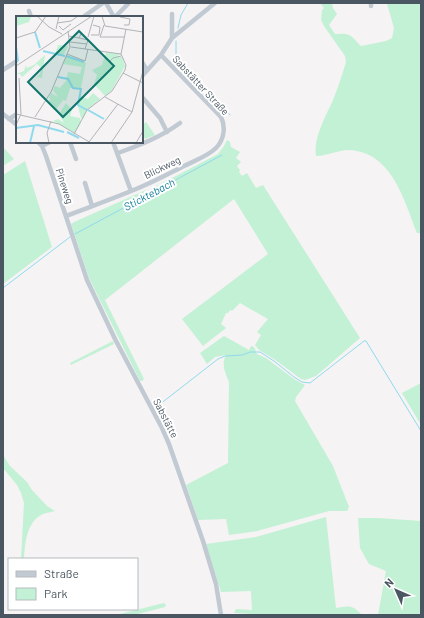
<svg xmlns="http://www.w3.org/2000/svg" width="424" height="618" font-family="Barlow,sans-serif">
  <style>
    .green { fill: #c3f1d5 }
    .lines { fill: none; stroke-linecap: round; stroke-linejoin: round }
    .stream { stroke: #90daee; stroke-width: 1 }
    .minor { stroke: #c1cad2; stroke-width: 4.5 }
    .labels { text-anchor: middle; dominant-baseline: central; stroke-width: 4; stroke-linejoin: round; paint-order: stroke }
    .street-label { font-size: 10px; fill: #4a5661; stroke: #fff }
    .water-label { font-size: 11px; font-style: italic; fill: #0c7c9b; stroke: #fff }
    .inset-river { fill: none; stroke: #90daee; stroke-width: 2 }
    .inset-road { fill: none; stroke: #b1b4b9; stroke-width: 1 }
    .view { fill: #0f766e; fill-opacity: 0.15; stroke: #0f766e; stroke-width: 2 }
    .inset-edge { fill: none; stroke: #4a5661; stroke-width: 2 }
  </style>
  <rect width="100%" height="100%" fill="#f5f3f3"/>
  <!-- green -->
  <path class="green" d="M 320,3 L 332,3 L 333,8 L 337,14 L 329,25 L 335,34 C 340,34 345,33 349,35 C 353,36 357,43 361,46 L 386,41 L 392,38 L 394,28 L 387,4 L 421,3 L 421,233 L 417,233 C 404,200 392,152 349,150 C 338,150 327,156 316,156 C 313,138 326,116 333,100 C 338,88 342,75 346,62 L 345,56 L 324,26 L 321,20 L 322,10 L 324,8 Z
    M 146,122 L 155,135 L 145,139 L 142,133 L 142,125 Z
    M 227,140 L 230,142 L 231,147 L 240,152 L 236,158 L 241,162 L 237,166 L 240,170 L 239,172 L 242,176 L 247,173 L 256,188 L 263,185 L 360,338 L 316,376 L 305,380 L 301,379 L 274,359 L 259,350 L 255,345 L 261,335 L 257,332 L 268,319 L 240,303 L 232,311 L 230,310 L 228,313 L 226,313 L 221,324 L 226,328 L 203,346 L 182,319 L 268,254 L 234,199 L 105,300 L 144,379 L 142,381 L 140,381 L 89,278 L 71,224 L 74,222 L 146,190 L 149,197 L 154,195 L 151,189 L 218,154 L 224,146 Z
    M 3,147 L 14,159 L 3,166 Z
    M 25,161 L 52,247 L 3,284 L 3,175 Z
    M 224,336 L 249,350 L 251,346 L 254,347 L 257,354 L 266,358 L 294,379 L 305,385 L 296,397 L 295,401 L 333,466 L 349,507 L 347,511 L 329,511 L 257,531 L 229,535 L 226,519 L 198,520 L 186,485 L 228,463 L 229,382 C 225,373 221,364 226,355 L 215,357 L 207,364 L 200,353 Z
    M 113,341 L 114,344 L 71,365 L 70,363 Z
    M 421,383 L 421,425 L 402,393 Z
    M 3,455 L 10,466 L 27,482 L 32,490 L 47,506 L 55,511 C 51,512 46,513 43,514 C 26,522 25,544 24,559 L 21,559 L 24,503 L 21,493 L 17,485 L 3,468 Z
    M 326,517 L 336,608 C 349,606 352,604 362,615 L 267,615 L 234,613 L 236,609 L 252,610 L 251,591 L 221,592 L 206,544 L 256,537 Z
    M 358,518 L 378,518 L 421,521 L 421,615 L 378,615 L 386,571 L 369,564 L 360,548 Z
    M 164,603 L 166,605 L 165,607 L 134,615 L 116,615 Z"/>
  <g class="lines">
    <!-- stream -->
    <path class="stream" d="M 178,28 L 181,15 L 188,3
      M 176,41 L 176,54 L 178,61 L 230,115
      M 75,234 L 222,155
      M 3,288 L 70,237
      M 155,408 L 218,359 L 225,356 L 242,355 L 250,352 L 260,352 L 274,361 L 294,377 L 302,382 L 310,383 L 364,341 L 366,341 L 421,431"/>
    <!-- minor -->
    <path class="minor" d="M 106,3 L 114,17
      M 371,3 L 371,6
      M 29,11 L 31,17
      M 83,17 L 103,3
      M 115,17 L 128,4
      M 172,38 L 215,3
      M 142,62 L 147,70
      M 3,70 L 17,61
      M 142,76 L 161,55 L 172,38 L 172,14
      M 142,97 L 160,118 L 167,132
      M 3,114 L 17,125
      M 9,119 L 17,114
      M 38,142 L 42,146 L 46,156 L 87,280 L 115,339 L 162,428 L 169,444 L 203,541 L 216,584 L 221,615
      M 70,142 L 76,159
      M 113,142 L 131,191
      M 42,146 L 50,142
      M 118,153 C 140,145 161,137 180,123
      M 85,183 L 92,206
      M 66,216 C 92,206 118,197 143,186 C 157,180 170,173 184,166 C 194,161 208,156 216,148 C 224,140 226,127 221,117 L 161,55"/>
  </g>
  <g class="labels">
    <!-- street labels -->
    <g class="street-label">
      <text transform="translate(201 85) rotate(47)">Sabstätter Straße</text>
      <text transform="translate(162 167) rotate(-26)">Blickweg</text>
      <text transform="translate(65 186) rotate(72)">Pineweg</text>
      <text transform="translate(166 418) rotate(63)">Sabstätte</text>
    </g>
    <!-- water labels -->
    <g class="water-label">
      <text transform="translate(149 194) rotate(-28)">Sticktebach</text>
    </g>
  </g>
  <!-- overview -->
  <g transform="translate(16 16)">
    <rect width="127" height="127" fill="#f5f3f3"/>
    <path d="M 0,0 L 15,0 L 13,6 L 0,10 ZM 42,29 L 52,30 L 47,40 L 39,39 ZM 90,36 L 104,38 L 101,40 L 106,41 L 109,50 L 96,74 L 89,80 L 78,68 L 81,59 L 76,54 L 86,49 ZM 29,39 L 26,62 L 21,61 L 12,69 L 27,79 L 12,69 L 24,58 L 25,52 L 21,48 L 6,61 L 4,58 L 0,58 L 8,55 L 10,49 L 11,52 L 18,49 ZM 51,39 L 70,47 L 65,72 L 54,72 L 50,85 L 47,84 L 41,92 L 42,96 L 32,85 L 35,84 L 33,82 L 35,77 L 42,81 L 37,74 L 39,70 L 44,72 L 50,65 L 52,56 L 64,58 L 66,51 L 47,48 ZM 77,77 L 84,83 L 72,93 L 67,103 L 65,102 L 62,90 L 64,80 L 72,83 ZM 50,87 L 56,94 L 54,100 L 64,102 L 65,107 L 59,117 L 37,105 L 42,103 L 48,107 L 43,98 Z" fill="#c3f1d5"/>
    <path class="inset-river" d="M 19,16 L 24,32M 0,31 L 2,44 L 0,47M 27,35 L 49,40M 50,40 L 68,46M 42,61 L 52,63 L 57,72 L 65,73 L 62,89 L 71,94M 72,94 L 88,103M 0,112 L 22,109 L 48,116M 51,116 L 63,122M 14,127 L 18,110"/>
    <path class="inset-road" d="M 21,0 L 33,11 L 46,18M 86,0 L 89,10 L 127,16M 104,1 L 114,3 L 113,9 L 108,9M 41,7 L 55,5 L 62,0M 88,9 L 84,21 L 108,21M 43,10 L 47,14 L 55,8M 40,13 L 43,0M 75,19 L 83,19 L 84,11 L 77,9M 53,20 L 63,22 L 65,18M 72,21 L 78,0M 0,22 L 19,16 L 30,0M 63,22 L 72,24 L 69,33M 54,26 L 71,28M 55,31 L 105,38M 51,38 L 69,45 L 72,33M 93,46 L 97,42 L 105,40M 0,50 L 76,0M 107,57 L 127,67M 89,81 L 116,96M 0,98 L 43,108 L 75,127M 19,101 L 35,76 L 54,31 L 52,15M 0,109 L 5,98 L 3,62M 58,118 L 71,94 L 96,75 L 109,54 L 110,49 L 105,38 L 110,13M 73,126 L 102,88M 33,127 L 31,117 L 35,105M 95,127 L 116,96 L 127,55M 120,127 L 127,115"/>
    <path class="view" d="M 63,15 L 98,50 L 47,101 L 12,66 Z"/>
    <rect width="127" height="127" class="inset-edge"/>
  </g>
  <!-- border -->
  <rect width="424" height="618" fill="none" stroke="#4a5661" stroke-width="8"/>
  <!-- legend -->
  <rect x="8" y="558" width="130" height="52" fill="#ffffff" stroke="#b7bbc0"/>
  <rect x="16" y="571" width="20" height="6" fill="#c1cad2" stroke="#b7bbc0"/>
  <text x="44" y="578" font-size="12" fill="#4a5661">Straße</text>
  <rect x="16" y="588" width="20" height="12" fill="#c3f1d5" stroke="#b7bbc0"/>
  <text x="44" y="598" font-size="12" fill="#4a5661">Park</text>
  <!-- north arrow -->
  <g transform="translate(396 590) rotate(315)" stroke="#ffffff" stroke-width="3" paint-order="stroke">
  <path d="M0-3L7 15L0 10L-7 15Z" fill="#4a5661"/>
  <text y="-6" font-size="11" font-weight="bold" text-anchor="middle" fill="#4a5661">N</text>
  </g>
</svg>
